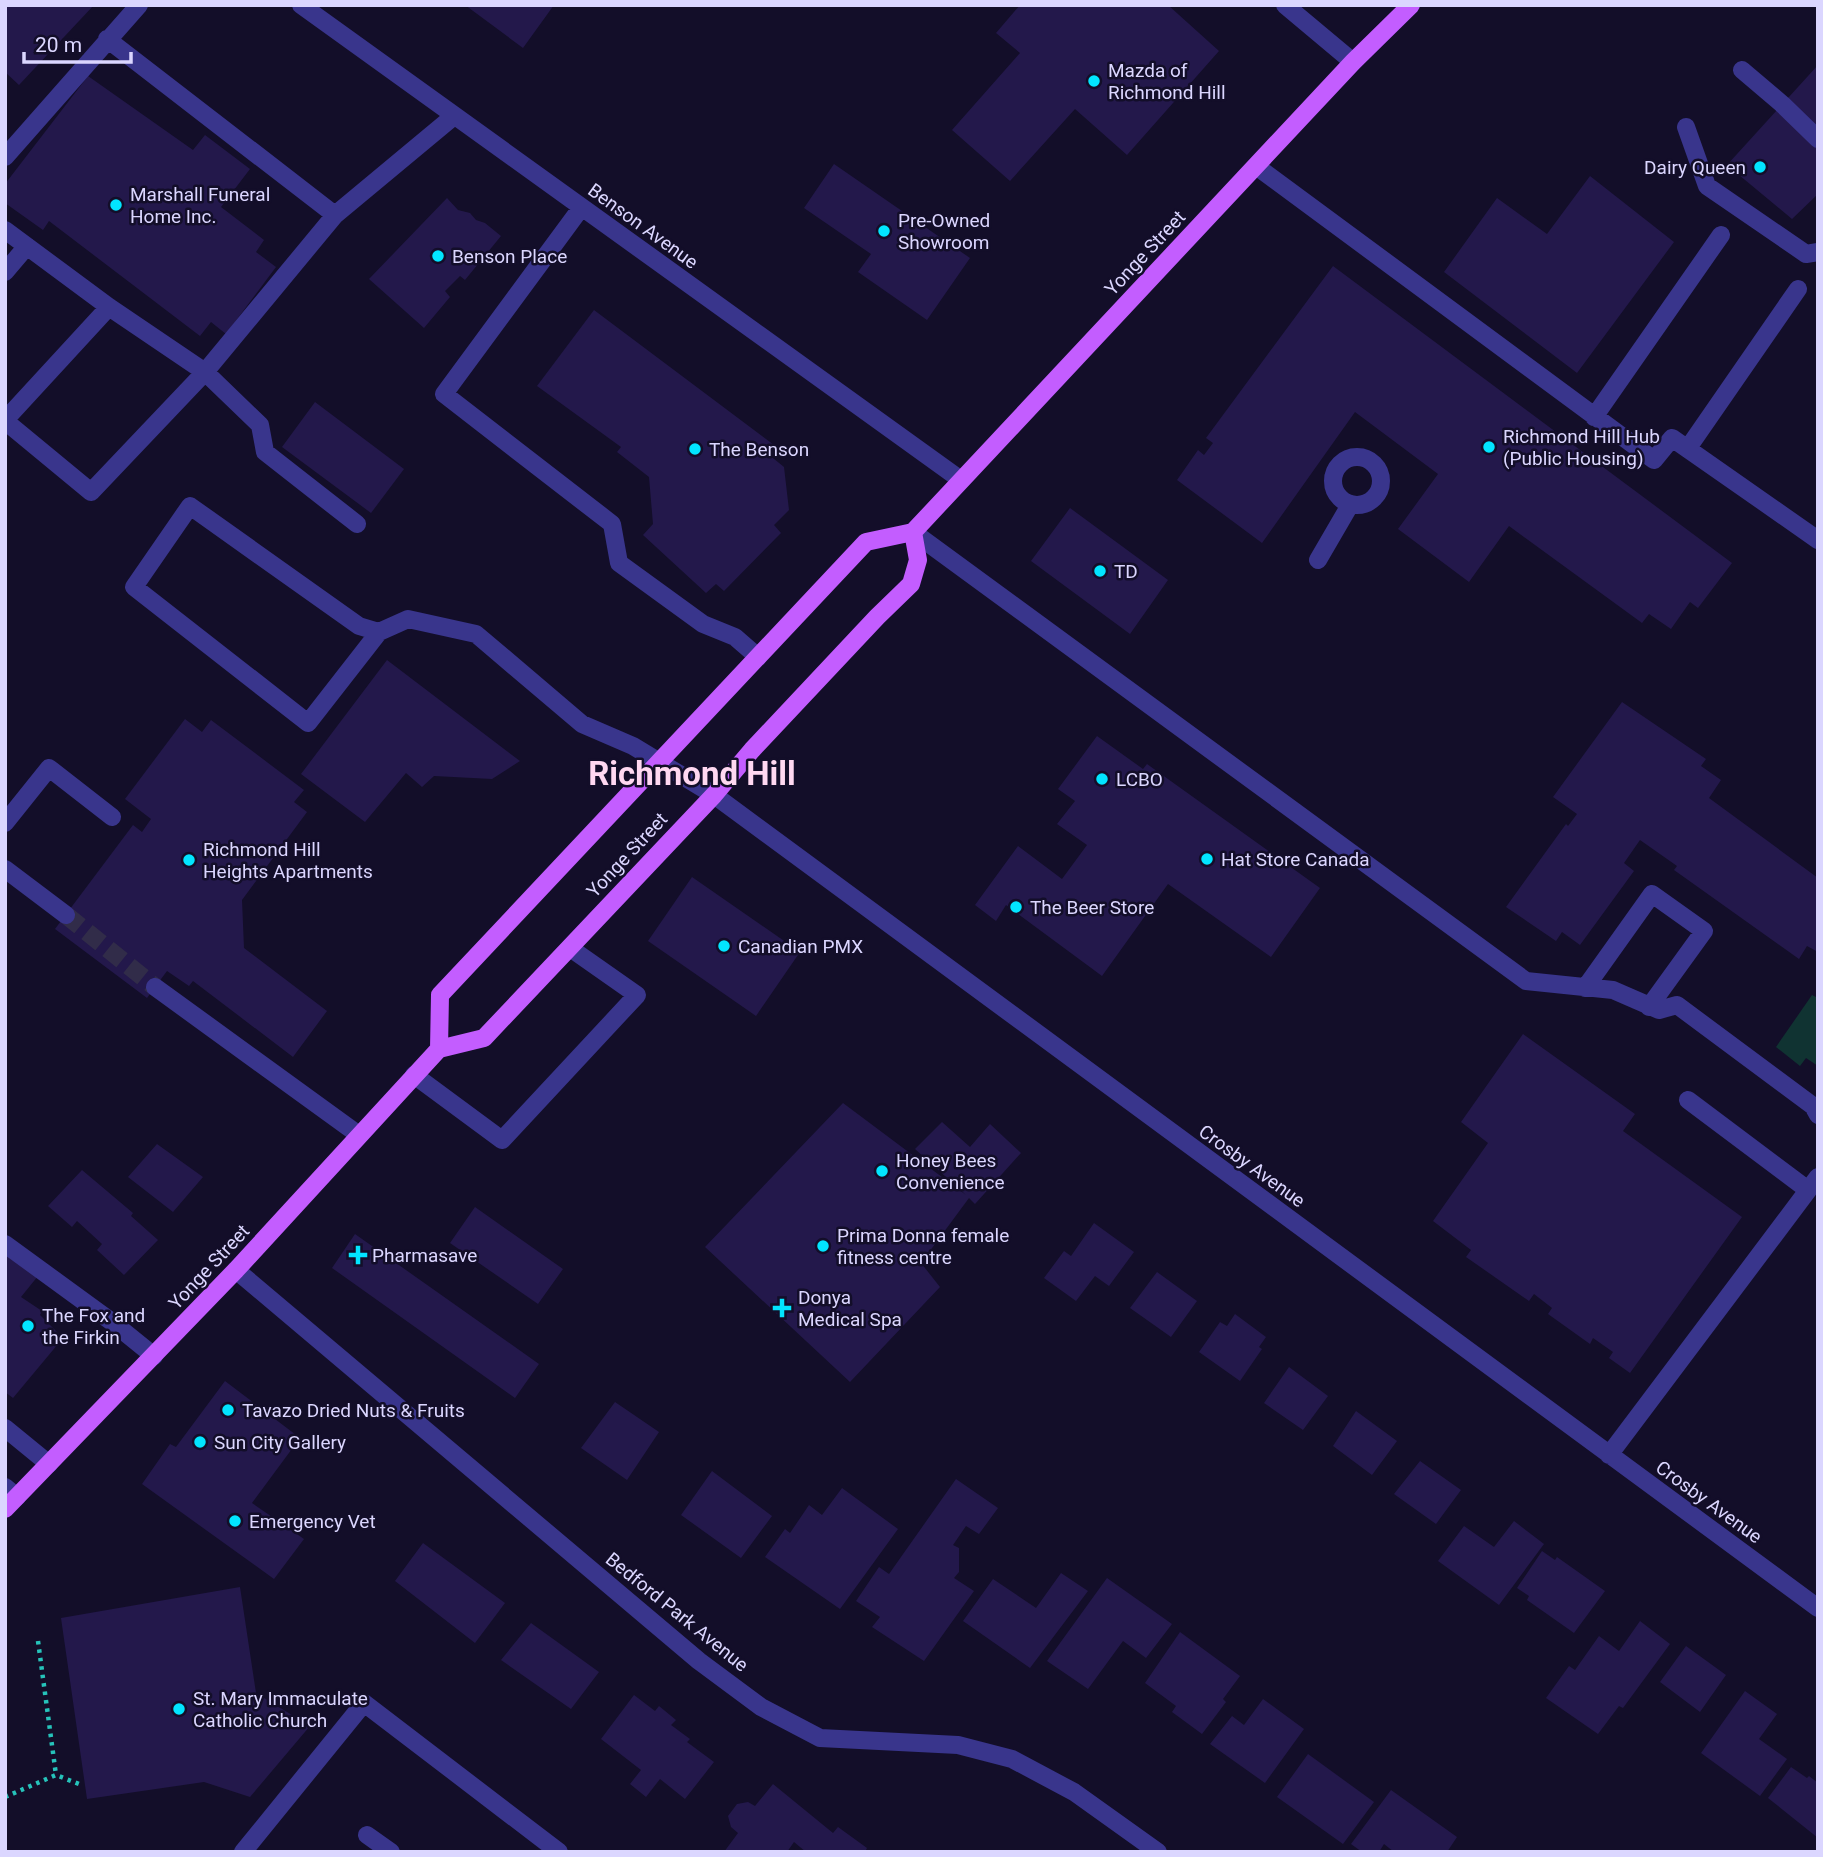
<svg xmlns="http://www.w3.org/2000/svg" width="1823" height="1857" font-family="Roboto,sans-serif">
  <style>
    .green { fill: #103332 }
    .building { fill: #23184b }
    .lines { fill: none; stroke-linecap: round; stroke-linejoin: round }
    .minor-tunnel { stroke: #312c49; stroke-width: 18; stroke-dasharray: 18 9; stroke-linecap: butt }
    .path { stroke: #26c3ba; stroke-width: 4.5; stroke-dasharray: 3.5 5; stroke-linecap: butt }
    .minor { stroke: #39358c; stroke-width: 18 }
    .major { stroke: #c35dff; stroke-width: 18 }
    .poi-dot { fill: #02e5ff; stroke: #130e29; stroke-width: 2.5 }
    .labels { text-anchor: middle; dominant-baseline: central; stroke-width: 5; stroke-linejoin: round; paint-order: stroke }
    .poi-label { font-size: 19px; fill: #dbd6ff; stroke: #130e29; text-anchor: start }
    .street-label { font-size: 19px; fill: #dbd6ff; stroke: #130e29 }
    .town-label { font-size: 33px; font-weight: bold; fill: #ffd8f1; stroke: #130e29 }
  </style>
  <rect width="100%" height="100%" fill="#130e29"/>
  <!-- green -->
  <path class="green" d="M 1812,995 L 1818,998 L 1818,1066 L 1806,1058 L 1800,1066 L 1776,1047 Z"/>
  <!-- building -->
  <path class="building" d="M 5,5 L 94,5 L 19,85 L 5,72 Z
    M 465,5 L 554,5 L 523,48 Z
    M 1020,5 L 1168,5 L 1219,51 L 1127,155 L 1075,109 L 1010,181 L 952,130 L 1020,53 L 996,33 Z
    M 1818,65 L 1818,194 L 1792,219 L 1727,165 Z
    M 88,76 L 193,150 L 205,135 L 250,169 L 221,207 L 264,240 L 256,252 L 276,267 L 226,334 L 211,322 L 200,336 L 49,221 L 43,230 L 5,203 L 5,184 Z
    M 834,164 L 970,258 L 927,320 L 858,272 L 871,254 L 804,208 Z
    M 1590,176 L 1674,242 L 1577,373 L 1444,272 L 1497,198 L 1547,234 Z
    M 447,198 L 458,210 L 470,213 L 476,220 L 485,223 L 501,236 L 465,280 L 460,276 L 445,291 L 450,297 L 424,328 L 369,279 Z
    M 1333,266 L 1732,563 L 1698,608 L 1690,602 L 1671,629 L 1649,614 L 1642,623 L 1509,526 L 1469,582 L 1398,529 L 1438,474 L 1355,412 L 1262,543 L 1177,480 L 1198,450 L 1204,455 L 1213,443 L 1206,438 Z
    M 594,310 L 774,445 L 768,454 L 784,467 L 789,510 L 774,525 L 781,533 L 724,591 L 716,584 L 706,593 L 643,535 L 653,524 L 649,477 L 617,452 L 621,447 L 537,386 Z
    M 315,402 L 404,469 L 371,513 L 282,447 Z
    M 1070,508 L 1168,580 L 1130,634 L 1031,561 Z
    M 387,660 L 520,761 L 492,779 L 434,776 L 422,787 L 406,773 L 365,822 L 301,774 Z
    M 1622,702 L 1706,759 L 1701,766 L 1721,780 L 1709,798 L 1818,878 L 1818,952 L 1807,946 L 1799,959 L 1674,870 L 1677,866 L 1640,840 L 1624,863 L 1634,871 L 1580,945 L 1562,932 L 1556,941 L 1506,907 L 1566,824 L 1568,826 L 1577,814 L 1553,797 Z
    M 185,719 L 202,732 L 211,720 L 304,790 L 294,802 L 307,812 L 242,900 L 244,948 L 327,1011 L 293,1057 L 193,981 L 189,986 L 167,971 L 147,998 L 55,929 L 133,825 L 142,832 L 151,819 L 125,799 Z
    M 1097,736 L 1143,769 L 1147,764 L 1320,888 L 1271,957 L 1168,884 L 1102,976 L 1006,905 L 996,921 L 975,905 L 1018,846 L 1062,879 L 1087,845 L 1057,824 L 1075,801 L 1058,789 Z
    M 692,877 L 800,952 L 756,1016 L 648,941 Z
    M 1523,1034 L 1635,1114 L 1623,1131 L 1742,1217 L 1630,1373 L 1609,1358 L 1613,1352 L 1593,1338 L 1590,1344 L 1548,1314 L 1552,1308 L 1534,1294 L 1529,1301 L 1466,1257 L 1471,1250 L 1433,1221 L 1488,1143 L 1461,1122 Z
    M 843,1103 L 966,1195 L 915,1149 L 942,1122 L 970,1147 L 990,1124 L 1021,1153 L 975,1204 L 969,1198 L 921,1263 L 940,1287 L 850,1382 L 705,1247 Z
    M 157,1144 L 203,1177 L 173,1212 L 128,1177 Z
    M 82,1170 L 133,1213 L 131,1216 L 158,1240 L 124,1275 L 97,1250 L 102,1244 L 77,1221 L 72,1227 L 48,1206 Z
    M 475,1207 L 563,1269 L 538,1304 L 450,1243 Z
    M 1094,1223 L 1134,1252 L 1109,1286 L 1095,1276 L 1076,1301 L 1044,1278 L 1064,1251 L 1071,1256 Z
    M 355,1234 L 539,1364 L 515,1398 L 332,1268 Z
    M 5,1251 L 38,1276 L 21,1297 L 42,1311 L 40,1315 L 63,1338 L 13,1398 L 5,1392 Z
    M 1157,1272 L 1197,1301 L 1171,1337 L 1130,1308 Z
    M 1235,1314 L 1266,1337 L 1259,1347 L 1262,1349 L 1240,1381 L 1199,1352 L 1220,1322 L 1227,1326 Z
    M 1289,1367 L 1328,1396 L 1303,1430 L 1264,1403 Z
    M 225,1381 L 300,1438 L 252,1503 L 304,1539 L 274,1579 L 142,1484 L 170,1444 L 176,1447 Z
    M 615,1402 L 659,1432 L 627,1480 L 581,1448 Z
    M 1356,1411 L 1397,1441 L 1372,1475 L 1333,1446 Z
    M 1420,1461 L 1461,1490 L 1436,1524 L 1394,1494 Z
    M 712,1471 L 772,1516 L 741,1558 L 681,1515 Z
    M 956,1479 L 998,1508 L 979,1534 L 966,1526 L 953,1545 L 959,1548 L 959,1572 L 954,1578 L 974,1591 L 924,1661 L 872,1627 L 880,1617 L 856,1601 L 879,1567 L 889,1574 Z
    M 842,1488 L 898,1529 L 840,1609 L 765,1557 L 785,1529 L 790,1533 L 809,1505 L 822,1515 Z
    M 1514,1521 L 1544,1544 L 1499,1605 L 1438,1561 L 1464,1526 L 1494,1547 Z
    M 423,1543 L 505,1603 L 475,1643 L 395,1581 Z
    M 1542,1551 L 1555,1560 L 1557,1557 L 1605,1591 L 1574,1633 L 1527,1600 L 1529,1596 L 1517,1588 Z
    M 1061,1573 L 1088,1591 L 1030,1668 L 963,1621 L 993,1579 L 1036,1608 Z
    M 1107,1578 L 1172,1624 L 1146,1658 L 1123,1641 L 1088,1689 L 1047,1661 Z
    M 240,1587 L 256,1693 L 310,1726 L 250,1797 L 204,1782 L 87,1799 L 61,1618 Z
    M 1640,1621 L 1670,1644 L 1623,1708 L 1619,1706 L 1598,1734 L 1546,1698 L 1569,1666 L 1575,1670 L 1599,1636 L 1619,1651 Z
    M 531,1623 L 599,1672 L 571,1709 L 501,1660 Z
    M 1180,1632 L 1240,1676 L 1223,1699 L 1226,1702 L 1202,1734 L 1172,1712 L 1176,1706 L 1145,1683 Z
    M 1686,1646 L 1726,1675 L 1700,1712 L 1660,1682 Z
    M 1745,1691 L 1777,1714 L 1759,1739 L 1787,1759 L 1760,1796 L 1701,1753 Z
    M 634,1695 L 655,1711 L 659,1706 L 676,1720 L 671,1725 L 690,1739 L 687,1742 L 714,1762 L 685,1799 L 660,1779 L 646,1797 L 630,1784 L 641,1770 L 601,1739 Z
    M 1263,1699 L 1304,1729 L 1265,1783 L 1210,1744 L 1232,1716 L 1244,1725 Z
    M 1308,1754 L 1374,1802 L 1343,1844 L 1277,1797 Z
    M 1791,1767 L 1807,1778 L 1809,1776 L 1818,1783 L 1818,1838 L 1768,1798 Z
    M 773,1784 L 833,1833 L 838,1827 L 867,1848 L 865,1852 L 806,1852 L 794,1842 L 787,1852 L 724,1852 L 738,1833 L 731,1827 L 728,1816 L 737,1804 L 748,1802 L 755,1806 Z
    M 1391,1790 L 1457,1837 L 1447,1852 L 1394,1852 L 1384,1844 L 1379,1852 L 1362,1852 L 1351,1844 Z"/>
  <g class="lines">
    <!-- minor-tunnel -->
    <path class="minor-tunnel" d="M 66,915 L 155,987"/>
    <!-- path -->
    <path class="path" d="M 38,1641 L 56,1775
      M 5,1797 L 56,1775 L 79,1784"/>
    <!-- minor -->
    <path class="minor" d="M 301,5 L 961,480
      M 1285,5 L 1353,62
      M 107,39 L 335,215
      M 1742,70 L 1782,104 L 1818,139
      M 1686,127 L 1707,186 L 1806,254 L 1818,252
      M 5,157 L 139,5
      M 1256,166 L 1654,460 L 1672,438 L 1818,540
      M 581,208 L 444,394 L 612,524 L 619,563 L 703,624 L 735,637 L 758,657
      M 5,230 L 109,307 L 205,372 L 335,215 L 454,116
      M 5,272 L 27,246
      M 1594,417 L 1721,235
      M 5,420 L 109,307
      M 5,421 L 91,492 L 205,372 L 260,425 L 265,452 L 357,524
      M 1688,448 L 1798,289
      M1333 481a24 24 0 1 1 48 0a24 24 0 1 1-48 0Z
      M 913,532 L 1526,981 L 1613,990 L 1659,1010 L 1677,1005 L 1813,1106 L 1818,1115
      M 1318,560 L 1350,505
      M 379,632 L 308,723 L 134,587 L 190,506 L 359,626 L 379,632 L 408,619 L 476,634 L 582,724 L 633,746 L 714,795 L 1818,1608
      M 5,823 L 49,768 L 112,817
      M 5,869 L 66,915
      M 155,987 L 359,1135
      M 1585,988 L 1652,894 L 1704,931 L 1649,1007
      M 414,1075 L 502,1140 L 637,995 L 570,948
      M 1688,1100 L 1808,1190
      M 5,1244 L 112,1322 L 154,1356
      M 236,1270 L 699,1661 L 761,1707 L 820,1738 L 958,1745 L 1012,1759 L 1074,1792 L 1158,1852
      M 5,1428 L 49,1464
      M 1609,1455 L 1818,1177
      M 5,1487 L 17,1497
      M 367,1835 L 391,1852
      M 243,1852 L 364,1703 L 559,1852"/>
    <!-- major -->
    <path class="major" d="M 439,1049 L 440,995 L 866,542 L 913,532 L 1353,62 L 1411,5
      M 5,1509 L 236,1270 L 439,1049 L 484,1038 L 714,795 L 752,750 L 877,617 L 911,584 L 918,560 L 913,532"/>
  </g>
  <!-- markers -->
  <g class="poi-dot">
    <circle cx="1094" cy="81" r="7"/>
    <circle cx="1760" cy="167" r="7"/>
    <circle cx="116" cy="205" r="7"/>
    <circle cx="884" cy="231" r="7"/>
    <circle cx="438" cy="256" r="7"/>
    <circle cx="1489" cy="447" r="7"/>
    <circle cx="695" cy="449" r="7"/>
    <circle cx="1100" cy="571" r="7"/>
    <circle cx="1102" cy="779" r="7"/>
    <circle cx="1207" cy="859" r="7"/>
    <circle cx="189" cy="860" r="7"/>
    <circle cx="1016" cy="907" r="7"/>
    <circle cx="724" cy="946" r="7"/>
    <circle cx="882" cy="1171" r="7"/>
    <circle cx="823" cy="1246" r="7"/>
    <path d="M354.5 1244.5h7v7h7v7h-7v7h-7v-7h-7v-7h7z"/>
    <path d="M778.5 1297.5h7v7h7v7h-7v7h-7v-7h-7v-7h7z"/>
    <circle cx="28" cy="1326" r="7"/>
    <circle cx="228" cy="1410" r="7"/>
    <circle cx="200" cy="1442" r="7"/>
    <circle cx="235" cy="1521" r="7"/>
    <circle cx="179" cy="1709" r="7"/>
  </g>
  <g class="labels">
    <!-- poi labels -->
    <g class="poi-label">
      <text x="1108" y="70">Mazda of<tspan x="1108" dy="22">Richmond Hill</tspan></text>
      <text x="1746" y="167" text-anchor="end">Dairy Queen</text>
      <text x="130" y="194">Marshall Funeral<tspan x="130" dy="22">Home Inc.</tspan></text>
      <text x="898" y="220">Pre-Owned<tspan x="898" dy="22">Showroom</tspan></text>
      <text x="452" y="256">Benson Place</text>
      <text x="1503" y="436">Richmond Hill Hub<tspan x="1503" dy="22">(Public Housing)</tspan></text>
      <text x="709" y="449">The Benson</text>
      <text x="1114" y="571">TD</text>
      <text x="1116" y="779">LCBO</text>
      <text x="203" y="849">Richmond Hill<tspan x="203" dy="22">Heights Apartments</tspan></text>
      <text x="1221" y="859">Hat Store Canada</text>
      <text x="1030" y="907">The Beer Store</text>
      <text x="738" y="946">Canadian PMX</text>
      <text x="896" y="1160">Honey Bees<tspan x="896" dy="22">Convenience</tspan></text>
      <text x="837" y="1235">Prima Donna female<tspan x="837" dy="22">fitness centre</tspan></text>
      <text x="372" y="1255">Pharmasave</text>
      <text x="798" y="1297">Donya<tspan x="798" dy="22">Medical Spa</tspan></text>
      <text x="42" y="1315">The Fox and<tspan x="42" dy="22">the Firkin</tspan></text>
      <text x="242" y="1410">Tavazo Dried Nuts &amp; Fruits</text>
      <text x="214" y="1442">Sun City Gallery</text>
      <text x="249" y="1521">Emergency Vet</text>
      <text x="193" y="1698">St. Mary Immaculate<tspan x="193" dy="22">Catholic Church</tspan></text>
    </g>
    <!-- street labels -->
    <g class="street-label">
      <text transform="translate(643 226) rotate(36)">Benson Avenue</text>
      <text transform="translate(1145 253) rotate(-47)">Yonge Street</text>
      <text transform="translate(627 855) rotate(-47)">Yonge Street</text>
      <text transform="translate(1252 1166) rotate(36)">Crosby Avenue</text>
      <text transform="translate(209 1267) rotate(-47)">Yonge Street</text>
      <text transform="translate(1709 1502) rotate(36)">Crosby Avenue</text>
      <text transform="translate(677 1612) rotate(39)">Bedford Park Avenue</text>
    </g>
    <!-- town labels -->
    <g class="town-label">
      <text x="692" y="773">Richmond Hill</text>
    </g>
  </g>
  <!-- border -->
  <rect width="1823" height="1857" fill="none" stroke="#dbd6ff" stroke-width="14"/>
  <!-- scale -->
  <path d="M24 52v10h107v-10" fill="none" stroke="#dbd6ff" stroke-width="3.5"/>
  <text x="35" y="52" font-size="21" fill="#dbd6ff" stroke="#130e29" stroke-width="5" paint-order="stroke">20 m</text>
</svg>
